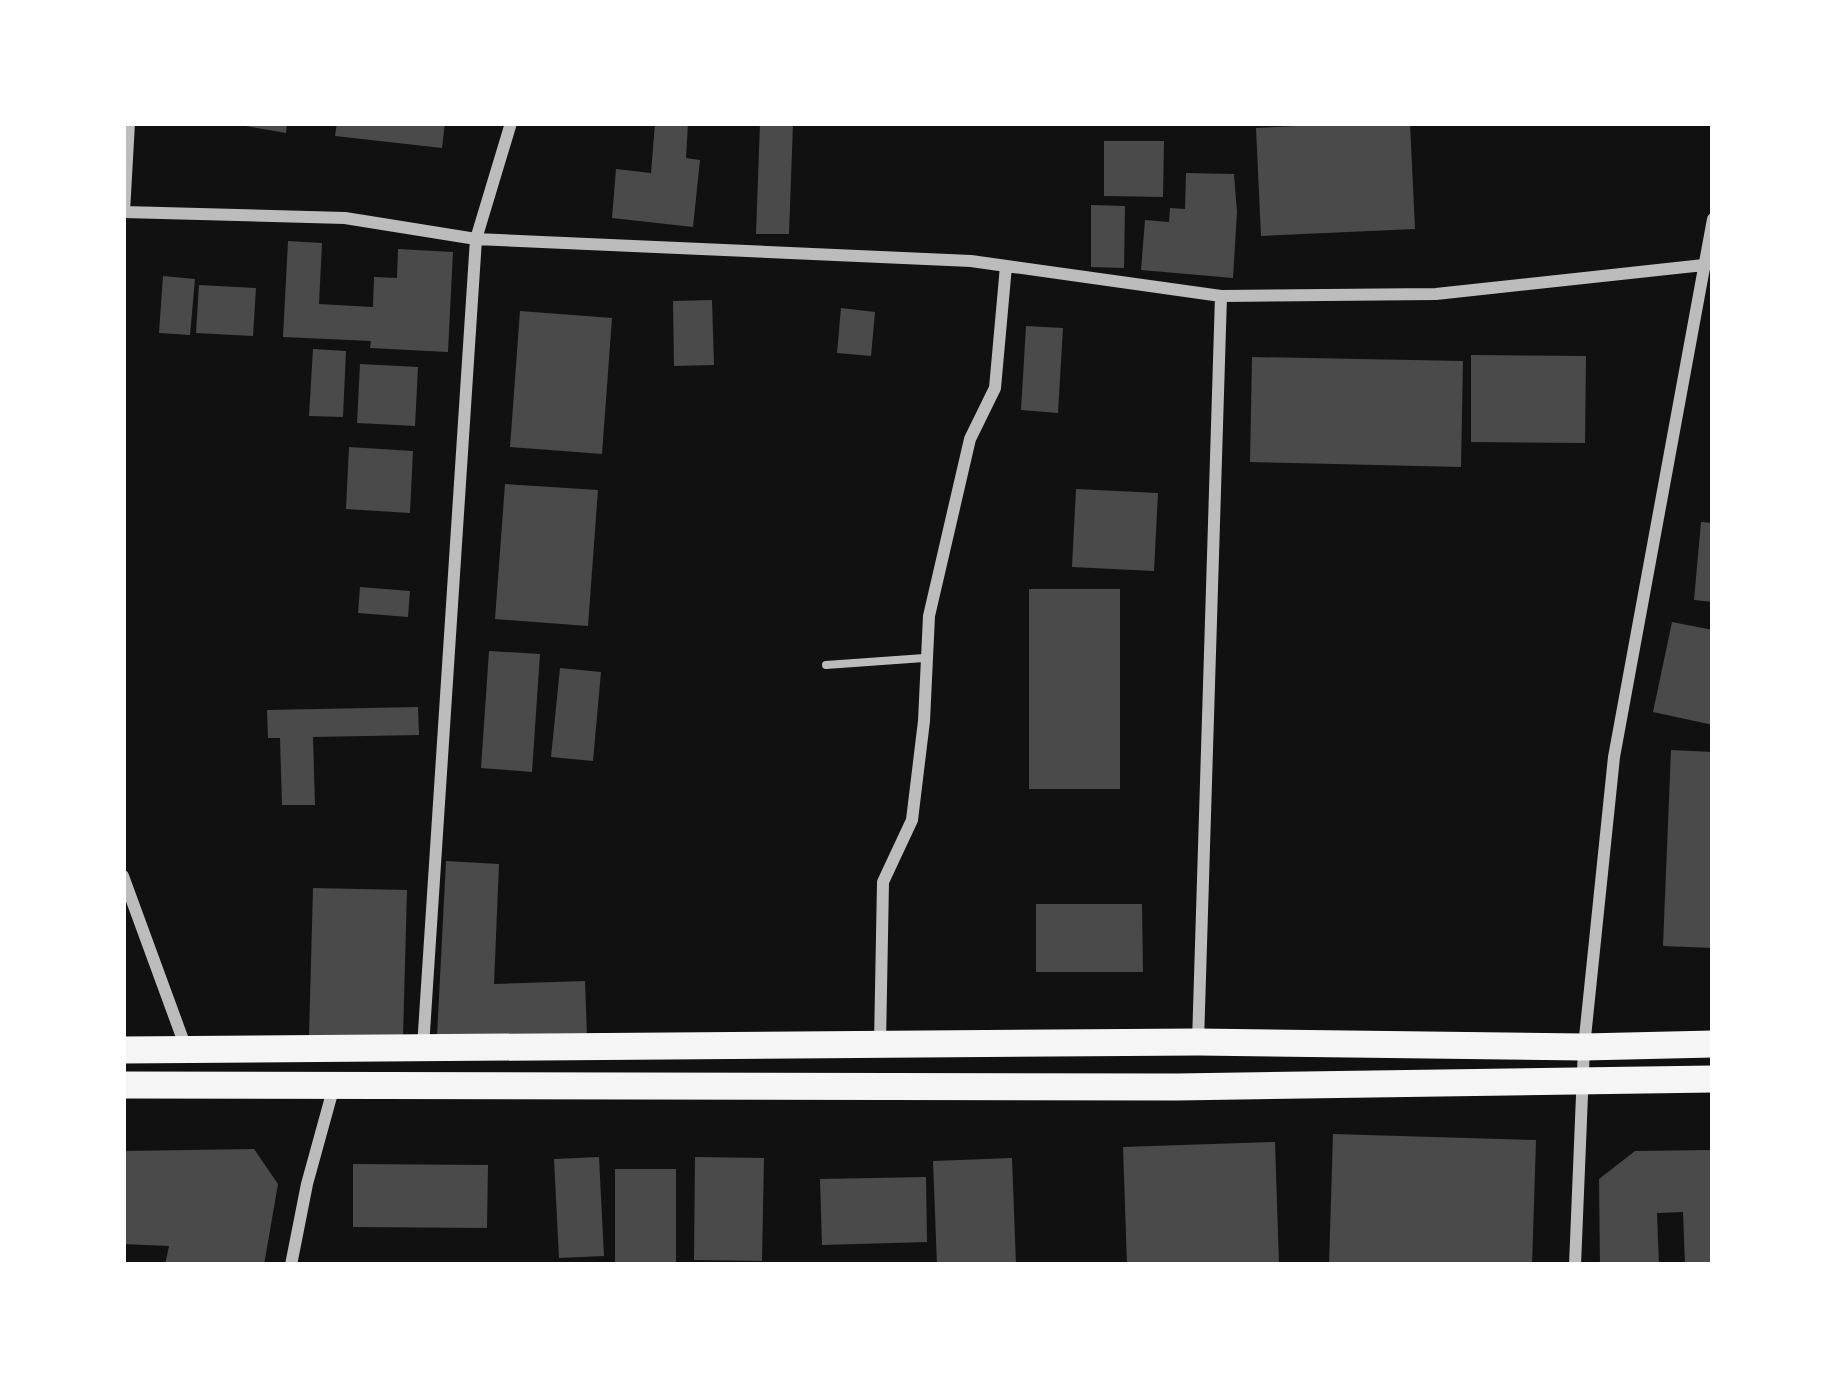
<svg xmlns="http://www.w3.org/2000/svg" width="1836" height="1388" font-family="Rubik,sans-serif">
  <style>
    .building { fill: #4a4a4a }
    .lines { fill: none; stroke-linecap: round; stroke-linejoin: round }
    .service { stroke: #bcbcbc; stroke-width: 8 }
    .minor { stroke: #bcbcbc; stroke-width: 12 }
    .primary { stroke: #f5f5f5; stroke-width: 27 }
  </style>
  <rect width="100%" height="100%" fill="#111"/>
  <!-- building -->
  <path class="building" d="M 229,123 L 287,123 L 286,133 Z
    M 337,123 L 445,123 L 442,148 L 335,136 Z
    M 655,123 L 688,123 L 686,158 L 700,160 L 693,227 L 612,218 L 616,169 L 651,173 Z
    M 760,123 L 793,123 L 789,234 L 756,234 Z
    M 1362,123 L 1410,123 L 1415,229 L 1261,236 L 1256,128 Z
    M 1104,141 L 1164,141 L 1163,197 L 1104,196 Z
    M 1186,173 L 1234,174 L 1237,212 L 1233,278 L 1141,270 L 1145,220 L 1169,222 L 1170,208 L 1185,209 Z
    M 1091,205 L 1125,206 L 1124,268 L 1091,267 Z
    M 288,241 L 322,243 L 319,304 L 373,307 L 374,277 L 397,278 L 398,249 L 453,252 L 448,352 L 370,348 L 371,341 L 283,337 Z
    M 163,276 L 195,279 L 190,335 L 159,333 Z
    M 199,285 L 256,288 L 253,336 L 196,333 Z
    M 712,300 L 714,365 L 674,366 L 673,301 Z
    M 841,308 L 875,312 L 871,356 L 837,353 Z
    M 520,311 L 612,318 L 602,454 L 510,447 Z
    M 1026,326 L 1063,328 L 1058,413 L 1021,410 Z
    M 313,349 L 346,351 L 343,417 L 309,416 Z
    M 1471,355 L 1586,356 L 1585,443 L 1471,442 Z
    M 1252,357 L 1463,361 L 1461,467 L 1250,462 Z
    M 360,364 L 418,367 L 415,426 L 357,423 Z
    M 349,447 L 413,451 L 410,513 L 346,509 Z
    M 505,484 L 598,490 L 588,626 L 495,619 Z
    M 1076,489 L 1158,493 L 1154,571 L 1072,567 Z
    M 1701,522 L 1713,523 L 1713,602 L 1694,600 Z
    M 360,587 L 410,591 L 408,617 L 358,613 Z
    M 1029,589 L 1120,589 L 1120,789 L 1029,789 Z
    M 1672,622 L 1713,630 L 1713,725 L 1653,712 Z
    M 489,651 L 540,654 L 532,772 L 481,768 Z
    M 560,668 L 601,672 L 593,761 L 551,757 Z
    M 418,707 L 419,735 L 313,737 L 315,805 L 282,805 L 280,738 L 268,738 L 267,710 Z
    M 1671,750 L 1713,752 L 1713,948 L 1663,946 Z
    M 446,861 L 499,864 L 494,984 L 585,981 L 587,1037 L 437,1036 Z
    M 313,888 L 407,890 L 403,1038 L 309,1036 Z
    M 1036,904 L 1142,904 L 1143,972 L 1036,972 Z
    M 1333,1134 L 1536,1140 L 1532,1265 L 1329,1265 Z
    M 1275,1142 L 1279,1265 L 1127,1265 L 1123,1147 Z
    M 254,1149 L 278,1184 L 264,1265 L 165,1265 L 169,1246 L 123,1244 L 123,1151 Z
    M 1713,1150 L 1713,1265 L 1685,1265 L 1683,1212 L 1657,1213 L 1659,1265 L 1600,1265 L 1599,1179 L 1635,1151 Z
    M 599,1157 L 604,1256 L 559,1258 L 554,1159 Z
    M 695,1157 L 764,1158 L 762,1261 L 694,1260 Z
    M 1012,1158 L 1016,1265 L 937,1265 L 933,1161 Z
    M 353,1164 L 488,1165 L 487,1228 L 353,1227 Z
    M 615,1169 L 676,1169 L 676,1265 L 615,1265 Z
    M 926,1177 L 927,1242 L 822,1245 L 820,1179 Z"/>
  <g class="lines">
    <!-- service -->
    <path class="service" d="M 826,665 L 924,658"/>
    <!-- minor -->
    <path class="minor" d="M 129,123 L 124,212 L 345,218 L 476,239 L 511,123
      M 123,876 L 186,1048
      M 1198,1042 L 1221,296
      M 880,1044 L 883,882 L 912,820 L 924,721 L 929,616 L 970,439 L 995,388 L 1006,266
      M 423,1047 L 476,239 L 971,261 L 1221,296 L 1436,294 L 1713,264
      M 291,1265 L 307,1184 L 334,1086
      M 1575,1265 L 1584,1047 L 1614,757 L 1713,219"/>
    <!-- primary -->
    <path class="primary" d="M 123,1050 L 1198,1042 L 1584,1047 L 1713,1044
      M 123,1085 L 1177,1087 L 1713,1079"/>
  </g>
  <!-- border -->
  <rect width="1836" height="1388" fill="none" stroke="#ffffff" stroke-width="252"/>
</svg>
